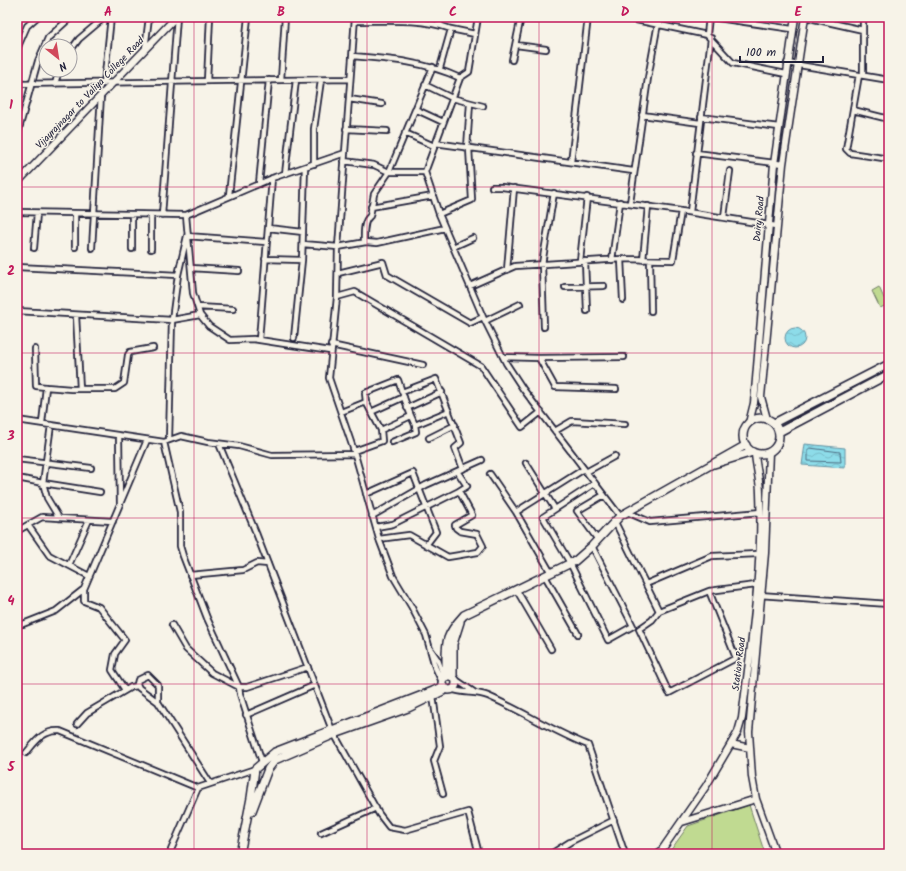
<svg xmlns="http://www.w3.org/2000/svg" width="906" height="871" font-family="Kalam,sans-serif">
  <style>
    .grass { fill: #c0da91; stroke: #717e66 }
    .water { fill: url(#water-waves); stroke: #6292a3 }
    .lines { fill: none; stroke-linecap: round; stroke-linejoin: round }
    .shore { stroke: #4d6c81; stroke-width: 1 }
    .street-casing { stroke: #22223b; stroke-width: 8 }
    .secondary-casing { stroke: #22223b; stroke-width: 9 }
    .primary-casing { stroke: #22223b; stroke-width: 10 }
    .street { stroke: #f7f3e8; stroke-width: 4.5 }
    .secondary { stroke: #f7f3e8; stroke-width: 6 }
    .primary { stroke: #f7f3e8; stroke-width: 7 }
    .grid { fill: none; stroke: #c2185b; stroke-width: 1; stroke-opacity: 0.55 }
    .labels { text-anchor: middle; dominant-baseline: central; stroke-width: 3; stroke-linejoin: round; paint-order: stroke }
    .street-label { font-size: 10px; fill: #22223b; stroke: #f7f3e8 }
    .neatline { fill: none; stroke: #c2185b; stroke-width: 1.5 }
    .grid-label { font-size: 13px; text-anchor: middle; font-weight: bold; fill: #c2185b }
  </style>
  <defs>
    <pattern id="water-waves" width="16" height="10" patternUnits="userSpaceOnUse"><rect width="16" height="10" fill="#8ddce9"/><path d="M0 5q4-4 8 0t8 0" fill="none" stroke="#79bcc9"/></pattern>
  </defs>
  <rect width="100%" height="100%" fill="#f7f3e8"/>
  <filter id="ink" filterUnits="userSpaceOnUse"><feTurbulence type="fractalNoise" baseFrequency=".025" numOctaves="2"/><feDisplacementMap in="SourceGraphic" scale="8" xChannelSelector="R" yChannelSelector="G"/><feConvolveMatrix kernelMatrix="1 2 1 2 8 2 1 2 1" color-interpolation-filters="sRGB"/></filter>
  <g filter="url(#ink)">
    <!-- grass -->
    <path class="grass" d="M 879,287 L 887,305 L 880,308 L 872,291 Z
      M 749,805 L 765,854 L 668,854 L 688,826 Z"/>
    <!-- water -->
    <path class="water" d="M785 338a10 10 0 1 1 20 0a10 10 0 1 1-20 0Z
      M 805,444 L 845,448 L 845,468 L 802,465 Z"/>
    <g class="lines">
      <!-- shore -->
      <path class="shore" d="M 810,448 L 840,452 L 841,462 L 808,461 L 808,450 Z"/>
      <defs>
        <path id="street" d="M 355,17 L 338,247 L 337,297 L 329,378 L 354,451 L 379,539 L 393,576 L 411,606 L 426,635 L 435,667 L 442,682
          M 478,17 L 469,72 L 460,78 L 425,172 L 439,214 L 483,317 L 506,363 L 523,389 L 620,516
          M 622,17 L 707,35 L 733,63 L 786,74
          M 711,17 L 792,29
          M 805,17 L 863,30
          M 863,17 L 863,75
          M 355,21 C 387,21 421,18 451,29
          M 440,25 L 441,17
          M 707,35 L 709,17
          M 516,45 L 546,49
          M 17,49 L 27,26 L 37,17
          M 145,49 L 149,17
          M 70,51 L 79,39 L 105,17
          M 352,56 C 390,59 426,62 460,78
          M 512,60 L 521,17
          M 787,63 L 889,80
          M 440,68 L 451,29 L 475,34
          M 859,75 L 846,149 L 850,153 L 883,158
          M 281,80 L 285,17
          M 207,81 L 210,17
          M 17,84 L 350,79
          M 55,84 L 59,70
          M 104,84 L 111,17
          M 425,85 L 452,98 L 483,106
          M 349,99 L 382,104
          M 415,109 L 443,122
          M 853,110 L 889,119
          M 642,115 L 700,123
          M 701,117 L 779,127
          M 346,129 L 387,131
          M 405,133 L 434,146
          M 17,136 L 38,61 L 48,38 L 71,17
          M 435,143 L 633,171
          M 467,148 L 470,103
          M 696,153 L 783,164
          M 344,161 L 374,165 L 389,172 L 425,172
          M 571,162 L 588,17
          M 314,164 L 314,129 L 321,80
          M 285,174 L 296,80
          M 259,184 L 269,80
          M 492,187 L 502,187 L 681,211 L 776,226
          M 229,195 L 248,17
          M 630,203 L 648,78 L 658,23
          M 371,207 L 433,196
          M 17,212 L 186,215 L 275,177 L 345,153
          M 690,212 L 711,38
          M 75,214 L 75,247
          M 439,214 L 472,200 L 469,148
          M 162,215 L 177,17
          M 186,215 L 193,293 L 200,315 L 209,326 L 230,340 L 253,339 L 330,351
          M 724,217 L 730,171
          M 268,228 L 303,232
          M 364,242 C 364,234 363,221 370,216 L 374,194 L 389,172 L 433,67
          M 303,244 L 338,247 L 366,242 L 377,243 L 445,228
          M 453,247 L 473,238
          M 34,248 L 37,213
          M 92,248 L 101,95
          M 132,249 L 132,215
          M 151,249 L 151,215
          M 265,259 L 302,260
          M 621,259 L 623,300
          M 612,260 L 620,202
          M 643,260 L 648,206
          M 650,260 L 651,311
          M 580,261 L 587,197
          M 585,261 L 587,311
          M 17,267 L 178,275
          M 191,268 L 239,271
          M 507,270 L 514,188
          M 338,273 L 383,262 L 387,275 L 470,323 L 483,317
          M 470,286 L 515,266 L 621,259 L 673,260 L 681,211
          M 565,287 L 604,286
          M 337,297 L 355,292 L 481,366 L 522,427 L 541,412
          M 198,307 L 233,309
          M 17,311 L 172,320 L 200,315
          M 76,315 L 80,389
          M 485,321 L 520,304
          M 544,327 L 542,264 L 554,193
          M 294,338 L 302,260 L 305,167
          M 259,340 L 272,178
          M 331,345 L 423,365
          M 35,349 L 36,386 L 46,387 L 42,423
          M 503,357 L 539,358 L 555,387 L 616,389
          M 539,358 L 624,357
          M 46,387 L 71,389 L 115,389 L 124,383 L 128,355 L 130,352 L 153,348
          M 403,395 L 411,416
          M 366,402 L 381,430
          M 407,408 L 442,392
          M 341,412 L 366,402 L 365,393 L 398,380 L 402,392 L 436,379 L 461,443 L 455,448 L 463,469
          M 371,412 L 404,397
          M 17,420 L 164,442 L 181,436 L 208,442 L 239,446 L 272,455 L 355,454
          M 51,425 L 43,483 L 100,492
          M 555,431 L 572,421 L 625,424
          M 119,436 L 120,504
          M 429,438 L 455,425
          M 169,440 L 172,320 L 178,275 L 187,236 L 266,242
          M 164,442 L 180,512 L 180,546 L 183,556 L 207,618 L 239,687 L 240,694 L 262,762
          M 392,442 L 416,432 L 415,425
          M 219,444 L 256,533 L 332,730 L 379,814 L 389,827 L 405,830 L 468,812 L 479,854
          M 354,451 L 382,441 L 381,430 L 411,416 L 415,425 L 449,411
          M 17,459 L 91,468
          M 526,463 L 555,509
          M 457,471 L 467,486 L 459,491
          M 586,472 L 615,456
          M 490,474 L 516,512
          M 17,478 L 43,483 L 47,498 L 59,518
          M 366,494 L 413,473 L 436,532 L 426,545
          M 627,512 L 650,522 L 761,512
          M 372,516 L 426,485 L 482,460
          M 615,522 L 659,611
          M 28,525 L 49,555 L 89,576
          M 376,527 L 393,524 L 459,491 L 472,515 L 455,525 L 456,528 L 460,531 L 477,534 L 483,546 L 478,552 L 448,557 L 409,535 L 379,539
          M 17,531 L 42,517 L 113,521
          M 598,540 L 577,511 L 604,495
          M 592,546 L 633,626 L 608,640 L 570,563 L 543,517 L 595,483
          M 69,565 L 89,520
          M 551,573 L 516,512 L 584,469
          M 190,575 L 243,570 L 257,563 L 268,564
          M 545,576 L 578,634
          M 646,584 L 712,556 L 758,554
          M 84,589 L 84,601 L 99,607 L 125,640 L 115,654 L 112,670 L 125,690
          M 516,589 L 551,649
          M 709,591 L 736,658 L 669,693 L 639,629 L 652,620 L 659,611 L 709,591 L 756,585
          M 759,595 L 889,604
          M 17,624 L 23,624 L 56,611 L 84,589 L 147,440
          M 172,625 L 186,649 L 212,673 L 239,687 L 247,687 L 308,667
          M 431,650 L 438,660 L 444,677
          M 455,679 L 474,692
          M 451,689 C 463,694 476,691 488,696 C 522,711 553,731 588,745 L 625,854
          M 433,696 L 440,746 L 434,761 L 443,794
          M 158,702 L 158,685 L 148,675 L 138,680 L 137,684 L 139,688 L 158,702 L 210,783
          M 246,715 L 315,685
          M 77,724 L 87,713 L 131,687 L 138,686
          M 26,753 C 36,741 43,730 60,731 L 198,788 L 255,769
          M 321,833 L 376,808
          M 171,854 L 171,850 L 198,788
          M 551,854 L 570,842 L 614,820"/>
        <path id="secondary" d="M 17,183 L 176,17
          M 767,419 L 761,397 L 783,164 L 805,17
          M 749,423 L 754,403 L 774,164 L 795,17
          M 769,452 L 765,553 L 749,732 L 752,777 L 756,799 L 776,854
          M 731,744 L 750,748
          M 682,822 L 756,799
          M 659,854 L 706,786 L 738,732 L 742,718 C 751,644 763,568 760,493 C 760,480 756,467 755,454"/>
        <path id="primary" d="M743 436a18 18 0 1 1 36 0a18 18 0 1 1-36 0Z
          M 774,423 L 889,364
          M 779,432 L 889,374
          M 714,464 L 753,452
          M442 683a7 7 0 1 1 14 0a7 7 0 1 1-14 0Z
          M 446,677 C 447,645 441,640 464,615 L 575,561 L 592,546 L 620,516 L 746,445
          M 453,677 L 453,644 L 460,622
          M 252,811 L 268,769 L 275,760 L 335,734 L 408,708 L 447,689
          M 240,854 L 251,798 L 255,769 L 275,752 L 433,691 L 443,686"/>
      </defs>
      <!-- street casing -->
      <use href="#street" class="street-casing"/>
      <!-- secondary casing -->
      <use href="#secondary" class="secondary-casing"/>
      <!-- primary casing -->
      <use href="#primary" class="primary-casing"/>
      <!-- street -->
      <use href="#street" class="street"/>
      <!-- secondary -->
      <use href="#secondary" class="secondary"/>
      <!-- primary -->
      <use href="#primary" class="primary"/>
    </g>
  </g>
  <!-- grid -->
  <path class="grid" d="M 194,17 L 194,854M 367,17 L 367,854M 539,17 L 539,854M 712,17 L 712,854M 17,187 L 889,187M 17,353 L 889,353M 17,518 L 889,518M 17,684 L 889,684"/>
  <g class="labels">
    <!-- street labels -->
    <g class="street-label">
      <text transform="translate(90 93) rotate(-46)">Vijayrajnagar to Valiya College Road</text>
      <text transform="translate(759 219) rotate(-85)">Dairy Road</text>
      <text transform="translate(739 664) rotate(-83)">Station Road</text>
    </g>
  </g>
  <!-- margin -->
  <rect width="906" height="871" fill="none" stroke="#f7f3e8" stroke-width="44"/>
  <!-- north arrow -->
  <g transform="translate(58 58) rotate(150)"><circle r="19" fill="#f7f3e8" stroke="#a29fa3"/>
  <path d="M0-3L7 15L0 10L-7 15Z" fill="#d1495b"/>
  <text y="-6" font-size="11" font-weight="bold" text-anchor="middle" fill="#22223b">N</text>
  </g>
  <!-- scale -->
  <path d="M740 56v6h83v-6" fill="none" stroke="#22223b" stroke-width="2"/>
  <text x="746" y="56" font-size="12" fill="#22223b" stroke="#f7f3e8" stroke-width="3" paint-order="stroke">100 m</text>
  <rect x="22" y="22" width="862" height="827" class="neatline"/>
  <g class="grid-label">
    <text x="108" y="16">A</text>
    <text x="281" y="16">B</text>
    <text x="453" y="16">C</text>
    <text x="625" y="16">D</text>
    <text x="798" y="16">E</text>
    <text x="11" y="109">1</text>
    <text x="11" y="275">2</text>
    <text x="11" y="440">3</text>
    <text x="11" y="605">4</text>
    <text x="11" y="771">5</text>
  </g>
</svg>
